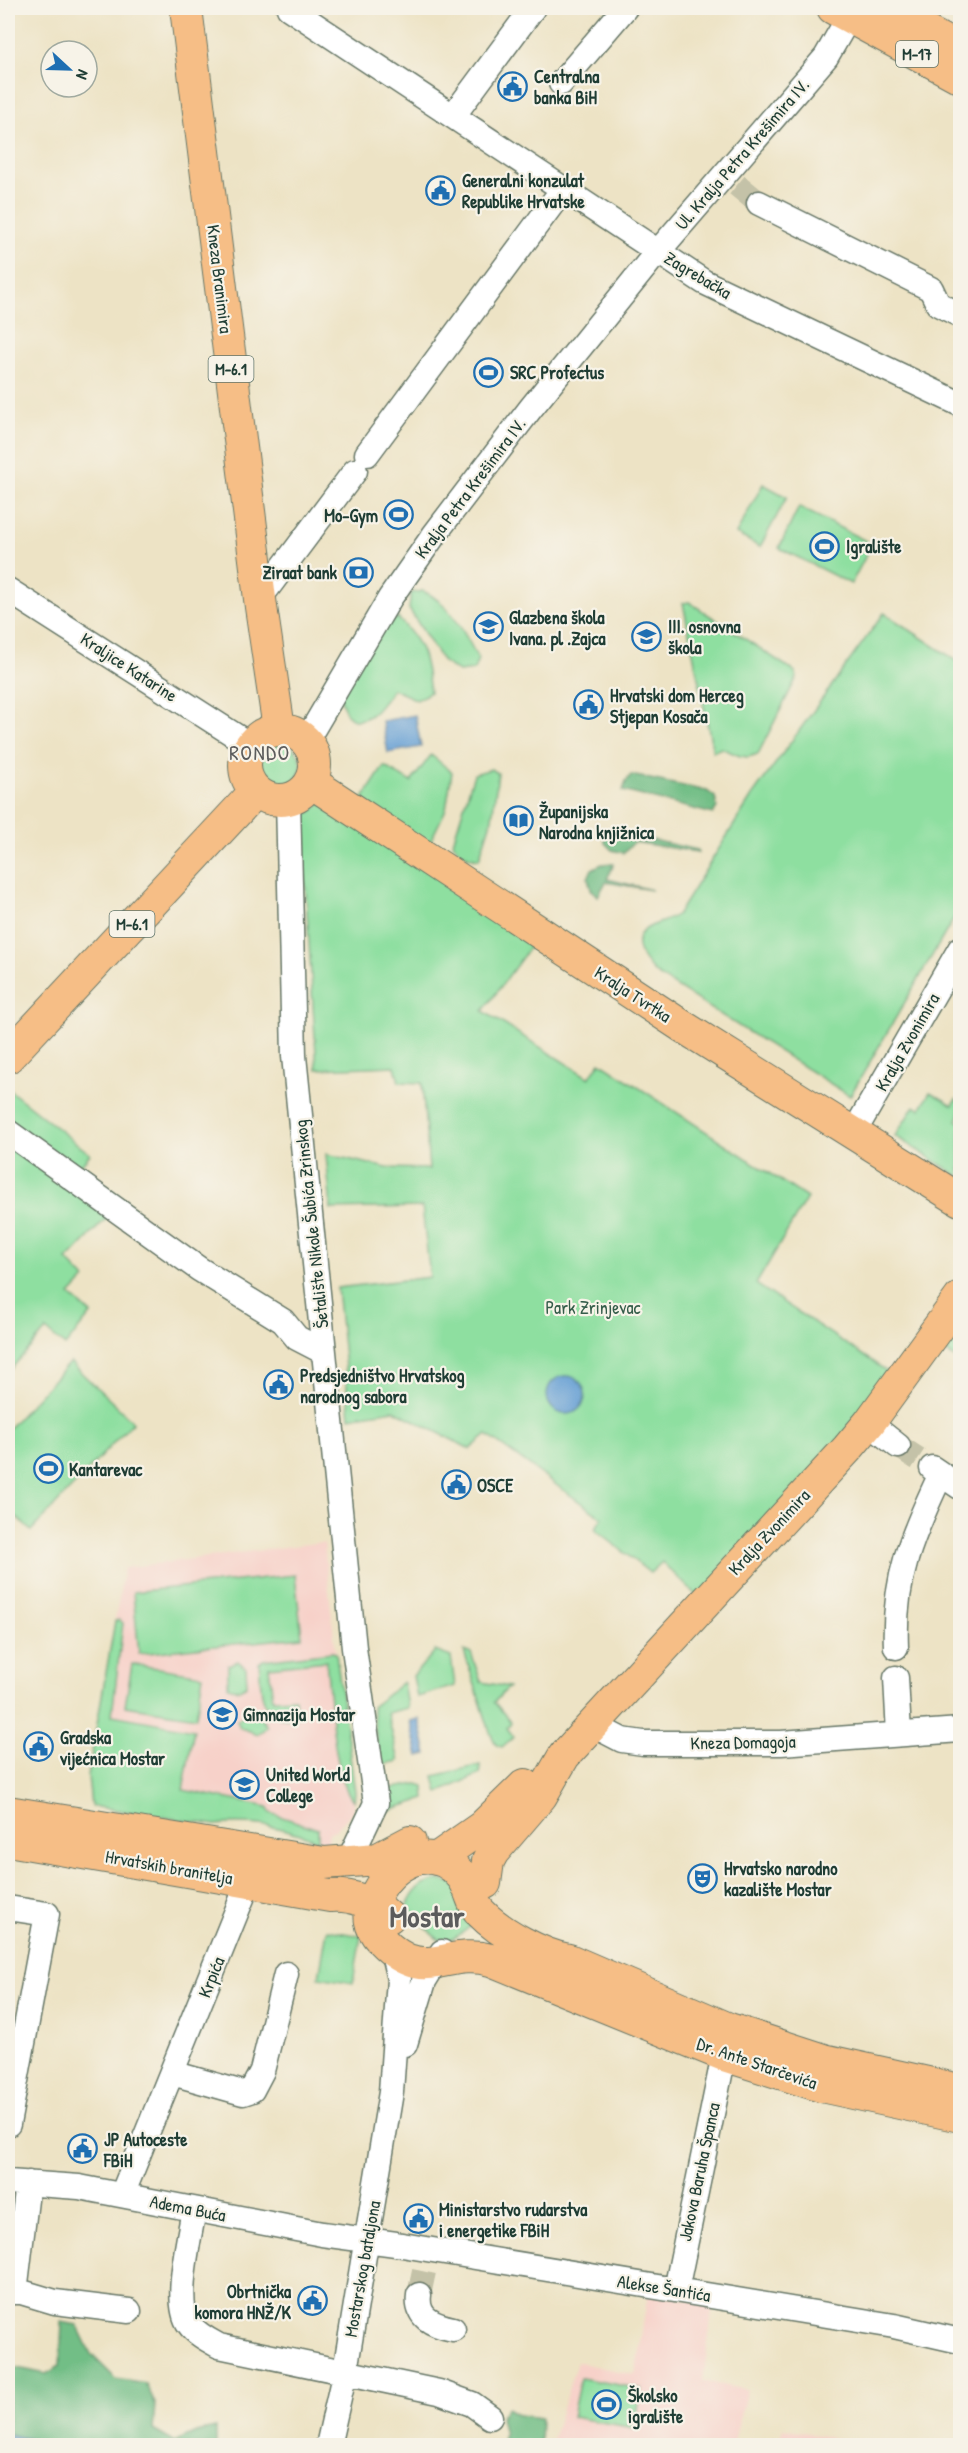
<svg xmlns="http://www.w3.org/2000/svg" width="968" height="2453" font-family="'Patrick Hand',sans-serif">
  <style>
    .built { fill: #f7d1c9 }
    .green { fill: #8edfa0; stroke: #568e6a; stroke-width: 1.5 }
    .forest { fill: #72be86; stroke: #487e5d; stroke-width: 1.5 }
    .water { fill: #659fd4; stroke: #426e84; stroke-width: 1.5 }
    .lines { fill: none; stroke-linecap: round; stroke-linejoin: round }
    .minor-tunnel { stroke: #c4c2a8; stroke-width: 24; stroke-dasharray: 24 12; stroke-linecap: butt }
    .minor-casing { stroke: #677767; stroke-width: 27 }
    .major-casing { stroke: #677767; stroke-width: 34 }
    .minor { stroke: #fff; stroke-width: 24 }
    .major { stroke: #f6be86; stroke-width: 32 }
    .labels { text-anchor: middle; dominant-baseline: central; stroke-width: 4.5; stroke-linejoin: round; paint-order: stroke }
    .shield { fill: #f7f3e8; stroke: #60746a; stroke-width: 1.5 }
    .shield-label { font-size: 16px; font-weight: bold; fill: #1f3d34 }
    .poi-label { font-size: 18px; font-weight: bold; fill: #1f3d34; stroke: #f7f3e8; text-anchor: start }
    .street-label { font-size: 18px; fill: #1f3d34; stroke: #f7f3e8 }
    .park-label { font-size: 18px; fill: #355d4a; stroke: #f7f3e8 }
    .quarter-label { font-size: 21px; letter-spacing: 1.5px; fill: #5c5c5c; stroke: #f7f3e8 }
    .town-label { font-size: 30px; font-weight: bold; fill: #5c5c5c; stroke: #f7f3e8 }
  </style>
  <rect width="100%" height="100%" fill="#f7f3e8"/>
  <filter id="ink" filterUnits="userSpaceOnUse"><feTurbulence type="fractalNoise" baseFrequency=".0167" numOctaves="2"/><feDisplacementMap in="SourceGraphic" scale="12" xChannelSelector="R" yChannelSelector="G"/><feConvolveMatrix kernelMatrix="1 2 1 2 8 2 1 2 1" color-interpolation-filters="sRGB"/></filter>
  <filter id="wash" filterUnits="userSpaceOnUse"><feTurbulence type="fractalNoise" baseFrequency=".008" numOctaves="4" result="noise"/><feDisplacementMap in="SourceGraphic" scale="24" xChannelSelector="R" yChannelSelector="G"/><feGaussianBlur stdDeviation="1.35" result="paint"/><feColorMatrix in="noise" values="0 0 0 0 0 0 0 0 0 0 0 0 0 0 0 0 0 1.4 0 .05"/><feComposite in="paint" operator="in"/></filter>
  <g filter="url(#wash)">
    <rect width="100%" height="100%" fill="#ede3c5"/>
    <!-- built -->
    <path class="built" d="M 316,1543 L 324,1543 L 334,1637 L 355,1792 L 352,1812 L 337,1829 L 329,1833 L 328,1847 L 291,1829 L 268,1825 L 235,1823 L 215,1825 L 91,1806 L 88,1776 L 124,1568 Z
      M 648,2294 L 713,2304 L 703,2381 L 747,2390 L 733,2444 L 737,2445 L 550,2446 L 577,2362 L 635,2375 Z
      M 783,2428 L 847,2441 L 847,2445 L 777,2445 Z"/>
    <!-- green -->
    <path class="green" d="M 763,484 L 787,497 L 760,547 L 736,534 Z
      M 799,507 L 872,544 L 851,584 L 779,548 Z
      M 423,591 C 449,602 466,635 478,659 L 474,670 L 459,672 L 443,662 L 409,609 L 411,593 Z
      M 689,602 L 794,671 L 797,677 L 758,754 L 748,757 L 740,756 L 721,748 L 713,752 L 683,603 Z
      M 884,613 L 960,663 L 960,908 L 850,1096 L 656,974 C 643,961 625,938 651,926 C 661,922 669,920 678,914 L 752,796 Z
      M 398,618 C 424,645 425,656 430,692 L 417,700 L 393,689 C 382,703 373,721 354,720 L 346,713 L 340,697 C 352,676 375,624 398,618 Z
      M259 765a21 21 0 1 1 42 0a21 21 0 1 1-42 0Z
      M 431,755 L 452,772 L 446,809 L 428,846 L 360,803 L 384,766 L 411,782 Z
      M 491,769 L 498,773 L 492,818 L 479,859 C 466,857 459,854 453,842 L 474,774 Z
      M 325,798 L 540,933 L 483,1011 L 589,1078 L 600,1062 L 807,1198 L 756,1284 L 900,1380 L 704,1603 L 662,1562 L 650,1573 L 595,1529 L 602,1518 L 487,1435 L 470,1449 L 394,1410 L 350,1417 L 337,1288 L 430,1277 L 422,1207 L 331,1209 L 326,1154 L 387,1168 L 429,1169 L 422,1083 L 399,1082 L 395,1066 L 317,1069 L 301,816 L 312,811 Z
      M 8,1089 L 90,1154 L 71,1177 L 115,1209 L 67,1260 L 85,1279 L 70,1295 L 91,1314 L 65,1346 L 46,1330 L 8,1372 Z
      M 930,1092 L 953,1105 L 956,1099 L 960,1102 L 960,1114 L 957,1120 L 960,1122 L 960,1177 L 895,1136 L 914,1106 L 920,1109 Z
      M 960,1317 L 960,1362 L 938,1346 Z
      M 70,1362 L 133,1422 L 31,1531 L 8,1509 L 8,1429 Z
      M 295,1575 L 302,1637 L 139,1654 L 133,1592 Z
      M 119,1620 L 123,1623 L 112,1715 L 194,1730 L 183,1790 L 268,1807 L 270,1813 L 318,1829 L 318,1841 C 284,1826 252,1821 215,1825 L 91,1806 L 88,1776 L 115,1621 Z
      M 435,1651 L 451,1657 L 455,1686 L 417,1697 L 413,1676 Z
      M 464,1651 L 471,1653 L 481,1682 L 509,1687 L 494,1702 L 511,1722 L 507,1728 L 514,1737 L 502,1747 L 496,1745 L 490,1732 Z
      M 332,1652 L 336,1653 L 355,1792 L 354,1801 C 333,1781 330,1692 326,1661 L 269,1667 L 273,1699 L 295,1698 L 297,1718 C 258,1722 262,1692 259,1663 L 263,1660 Z
      M 238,1661 L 246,1668 L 247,1685 L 238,1690 L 228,1687 L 228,1665 Z
      M 132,1664 L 203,1675 L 196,1717 L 125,1706 Z
      M 403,1682 L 407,1708 L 387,1713 L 399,1761 L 380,1765 L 372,1707 Z
      M 247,1713 L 259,1714 L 267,1727 L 258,1734 L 240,1728 L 237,1720 Z
      M 480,1765 L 480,1774 L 438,1793 L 434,1776 Z
      M 417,1784 L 424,1786 L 425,1799 L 386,1811 L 382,1790 Z
      M 439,1880 L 454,1883 L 475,1922 C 433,1962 435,1928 407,1907 C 414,1889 421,1884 439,1880 Z
      M 327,1930 L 361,1936 L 353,1983 L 319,1977 Z
      M 580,2378 L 642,2389 L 634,2428 L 572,2417 Z"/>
    <!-- forest -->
    <path class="forest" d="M 631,775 L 707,791 L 715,797 L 717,807 L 713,814 L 623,791 L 626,781 Z
      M 607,830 L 698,850 L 698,852 L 634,842 L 624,853 L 612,850 L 605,843 L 604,832 Z
      M 602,864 L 614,864 L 607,879 L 652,890 L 606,882 L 598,896 L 591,889 L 588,878 L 592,869 Z
      M 62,2322 L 77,2325 L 91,2354 L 116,2379 L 146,2384 L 155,2403 L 153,2430 L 174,2442 L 196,2432 L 216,2428 L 216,2445 L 57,2446 L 8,2434 L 8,2366 L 46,2374 L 60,2366 Z
      M 507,2408 L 519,2415 L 541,2418 L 540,2444 L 544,2445 L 501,2445 L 504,2434 L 500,2418 Z"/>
    <!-- water -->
    <path class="water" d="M 415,715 L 421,747 L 388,753 L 382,721 Z
      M547 1395a19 19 0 1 1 38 0a19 19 0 1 1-38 0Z
      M 419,1719 L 427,1754 L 418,1756 L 410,1721 Z
      M 8,2434 L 57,2445 L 8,2445 Z"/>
  </g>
  <g filter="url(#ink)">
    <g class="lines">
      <!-- minor-tunnel -->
      <path class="minor-tunnel" d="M 737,185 L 759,203
        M 898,1446 L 932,1468
        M 419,2295 L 425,2267"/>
      <defs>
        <path id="minor" d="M 289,8 L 704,282 L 960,404
          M 561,83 L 625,8
          M 453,116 L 533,8
          M 759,203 L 931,289 L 938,304 L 960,315
          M 367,454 L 555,200
          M 8,590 L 250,745
          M 260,598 L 355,471
          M 306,741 L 390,598 L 434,535 L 531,408 L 649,262 L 826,57 L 849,17 L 859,8
          M 288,799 L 294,1056 L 354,1648 L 376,1803 L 351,1856
          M 8,1132 L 199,1269 L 283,1321 L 297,1338 L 324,1352
          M 853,1134 L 960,949
          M 869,1423 L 898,1446
          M 932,1468 L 960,1487
          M 896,1647 C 893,1578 912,1535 941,1474
          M 896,1678 L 899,1734
          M 591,1724 L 622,1740 L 643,1743 L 781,1743 L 960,1730
          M 8,1908 L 47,1914 L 8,2124
          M 405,2044 L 424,1981 L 442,1952
          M 172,2073 L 243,2093 L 252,2090 L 262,2071 L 286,1974
          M 8,2182 L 79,2187 L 322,2234 L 396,2244 L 894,2326 L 960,2341
          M 122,2195 L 249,1881
          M 194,2209 C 190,2236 173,2302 189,2324 C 196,2334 208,2340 219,2346 L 439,2392 L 472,2404 L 490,2417
          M 8,2288 L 55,2302 L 129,2311
          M 676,2290 L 724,2055
          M 15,2292 L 28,2183
          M 419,2295 C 416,2318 433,2325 453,2329
          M 328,2446 L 345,2371 L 391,2092 L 399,1979 L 392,1950"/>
        <path id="major" d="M 186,8 L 261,607 L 279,729
          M 833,8 L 960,77
          M 883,8 L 960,50
          M245 765a35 35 0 1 1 70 0a35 35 0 1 1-70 0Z
          M 311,782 L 682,1026 L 960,1200
          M 8,1057 L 256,791
          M 8,1812 L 324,1863 L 378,1859 L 410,1842
          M 8,1840 L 330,1896 C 350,1894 374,1902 389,1917
          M 436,1859 L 482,1827 L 525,1785
          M 485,1883 L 488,1861 L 493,1852 L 541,1796 L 564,1756 L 848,1448 L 869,1423 L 960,1298
          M 960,2090 L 824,2060 L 729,2029 L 569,1960 C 543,1956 500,1933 481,1913 C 470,1902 471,1885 460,1874 C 431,1840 388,1864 374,1899 C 368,1915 369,1927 381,1940 C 425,1986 444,1947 491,1960 L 724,2055 L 821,2086 L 960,2116"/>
      </defs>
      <!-- minor casing -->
      <use href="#minor" class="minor-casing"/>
      <!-- major casing -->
      <use href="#major" class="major-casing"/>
      <!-- minor -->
      <use href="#minor" class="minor"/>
      <!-- major -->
      <use href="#major" class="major"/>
    </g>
  </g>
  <!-- icons -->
  <defs>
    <symbol id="civic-ring" viewBox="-11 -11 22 22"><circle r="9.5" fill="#f7f3e8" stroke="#1f6fb2" stroke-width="1.5"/><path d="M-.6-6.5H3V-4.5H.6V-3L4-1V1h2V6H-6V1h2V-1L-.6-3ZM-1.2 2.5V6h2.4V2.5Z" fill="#1f6fb2"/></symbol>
    <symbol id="stadium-ring" viewBox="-11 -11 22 22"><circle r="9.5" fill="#f7f3e8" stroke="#1f6fb2" stroke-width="1.5"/><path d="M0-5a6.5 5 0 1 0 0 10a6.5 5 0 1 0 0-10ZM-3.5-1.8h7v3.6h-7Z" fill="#1f6fb2"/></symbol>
    <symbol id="bank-ring" viewBox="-11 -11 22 22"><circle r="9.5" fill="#f7f3e8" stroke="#1f6fb2" stroke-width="1.5"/><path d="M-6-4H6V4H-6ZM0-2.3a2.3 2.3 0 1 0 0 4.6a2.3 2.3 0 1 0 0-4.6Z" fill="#1f6fb2"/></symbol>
    <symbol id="school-ring" viewBox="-11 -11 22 22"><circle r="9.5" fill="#f7f3e8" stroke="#1f6fb2" stroke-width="1.5"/><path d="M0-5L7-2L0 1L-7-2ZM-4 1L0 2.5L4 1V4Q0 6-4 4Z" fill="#1f6fb2"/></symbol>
    <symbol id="library-ring" viewBox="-11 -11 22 22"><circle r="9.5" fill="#f7f3e8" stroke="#1f6fb2" stroke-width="1.5"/><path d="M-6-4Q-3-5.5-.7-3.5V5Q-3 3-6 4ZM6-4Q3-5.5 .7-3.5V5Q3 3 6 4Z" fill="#1f6fb2"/></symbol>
    <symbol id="theatre-ring" viewBox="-11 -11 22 22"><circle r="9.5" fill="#f7f3e8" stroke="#1f6fb2" stroke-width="1.5"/><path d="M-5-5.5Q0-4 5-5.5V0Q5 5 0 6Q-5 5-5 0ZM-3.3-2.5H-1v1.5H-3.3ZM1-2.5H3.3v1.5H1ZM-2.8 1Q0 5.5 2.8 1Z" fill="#1f6fb2"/></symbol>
  </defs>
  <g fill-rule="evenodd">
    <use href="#civic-ring" x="496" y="70" width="33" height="33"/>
    <use href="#civic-ring" x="424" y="174" width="33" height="33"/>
    <use href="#stadium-ring" x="472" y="356" width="33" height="33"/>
    <use href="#stadium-ring" x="382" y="498" width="33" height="33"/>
    <use href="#stadium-ring" x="808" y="530" width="33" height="33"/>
    <use href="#bank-ring" x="342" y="556" width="33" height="33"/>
    <use href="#school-ring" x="472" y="610" width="33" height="33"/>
    <use href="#school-ring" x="630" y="620" width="33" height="33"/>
    <use href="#civic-ring" x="572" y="688" width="33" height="33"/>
    <use href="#library-ring" x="502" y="804" width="33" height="33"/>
    <use href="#civic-ring" x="262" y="1368" width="33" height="33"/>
    <use href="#stadium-ring" x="32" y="1452" width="33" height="33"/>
    <use href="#civic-ring" x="440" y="1468" width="33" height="33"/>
    <use href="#school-ring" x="206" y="1698" width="33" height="33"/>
    <use href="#civic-ring" x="22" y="1730" width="33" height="33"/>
    <use href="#school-ring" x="228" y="1768" width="33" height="33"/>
    <use href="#theatre-ring" x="686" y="1862" width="33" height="33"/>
    <use href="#civic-ring" x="66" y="2132" width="33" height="33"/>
    <use href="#civic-ring" x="402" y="2202" width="33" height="33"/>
    <use href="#civic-ring" x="296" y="2284" width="33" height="33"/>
    <use href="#stadium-ring" x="590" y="2388" width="33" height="33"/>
  </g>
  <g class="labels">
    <!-- shield labels -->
    <g class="shield">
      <rect x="896" y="41" width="42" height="26" rx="4.5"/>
      <rect x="208.5" y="356" width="45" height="26" rx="4.5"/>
      <rect x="109.5" y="911" width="45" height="26" rx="4.5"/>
    </g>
    <g class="shield-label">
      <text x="917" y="54">M-17</text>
      <text x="231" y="369">M-6.1</text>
      <text x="132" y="924">M-6.1</text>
    </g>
    <!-- poi labels -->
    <g class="poi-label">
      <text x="534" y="76">Centralna<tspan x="534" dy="21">banka BiH</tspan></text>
      <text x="462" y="180">Generalni konzulat<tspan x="462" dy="21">Republike Hrvatske</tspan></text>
      <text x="510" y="372">SRC Profectus</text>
      <text x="378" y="515" text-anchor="end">Mo-Gym</text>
      <text x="846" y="546">Igralište</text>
      <text x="337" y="572" text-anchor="end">Ziraat bank</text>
      <text x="509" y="617">Glazbena škola<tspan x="509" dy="21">Ivana. pl .Zajca</tspan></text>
      <text x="668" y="626">III. osnovna<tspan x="668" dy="21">škola</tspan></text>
      <text x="610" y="695">Hrvatski dom Herceg<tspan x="610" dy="21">Stjepan Kosača</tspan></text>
      <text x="539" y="811">Županijska<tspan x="539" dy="21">Narodna knjižnica</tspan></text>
      <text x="300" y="1375">Predsjedništvo Hrvatskog<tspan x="300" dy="21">narodnog sabora</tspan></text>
      <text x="69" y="1469">Kantarevac</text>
      <text x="477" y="1485">OSCE</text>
      <text x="243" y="1714">Gimnazija Mostar</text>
      <text x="60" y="1737">Gradska<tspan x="60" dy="21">vijećnica Mostar</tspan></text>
      <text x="266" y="1774">United World<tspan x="266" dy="21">College</tspan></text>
      <text x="724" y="1868">Hrvatsko narodno<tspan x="724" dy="21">kazalište Mostar</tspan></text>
      <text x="104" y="2139">JP Autoceste<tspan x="104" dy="21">FBiH</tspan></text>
      <text x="439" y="2209">Ministarstvo rudarstva<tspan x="439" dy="21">i energetike FBiH</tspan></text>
      <text x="291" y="2291" text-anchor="end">Obrtnička<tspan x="291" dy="21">komora HNŽ/K</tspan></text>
      <text x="628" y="2395">Školsko<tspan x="628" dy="21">igralište</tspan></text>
    </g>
    <!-- street labels -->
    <g class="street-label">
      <text transform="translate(742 154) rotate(-49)">Ul. Kralja Petra Krešimira IV.</text>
      <text transform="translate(698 275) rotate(31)">Zagrebačka</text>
      <text transform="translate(220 279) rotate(83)">Kneza Branimira</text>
      <text transform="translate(470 488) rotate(-53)">Kralja Petra Krešimira IV.</text>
      <text transform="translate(129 667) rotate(33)">Kraljice Katarine</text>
      <text transform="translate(633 994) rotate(33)">Kralja Tvrtka</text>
      <text transform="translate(907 1042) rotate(-60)">Kralja Zvonimira</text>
      <text transform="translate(311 1224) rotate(-96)">Šetalište Nikole Šubića Zrinskog</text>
      <text transform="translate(769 1532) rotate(-47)">Kralja Zvonimira</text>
      <text transform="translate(743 1742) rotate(-1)">Kneza Domagoja</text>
      <text transform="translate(169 1867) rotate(10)">Hrvatskih branitelja</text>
      <text transform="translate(211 1977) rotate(-68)">Krpića</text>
      <text transform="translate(757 2063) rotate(19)">Dr. Ante Starčevića</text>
      <text transform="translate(699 2172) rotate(-78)">Jakova Baruha Španca</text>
      <text transform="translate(188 2208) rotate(11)">Adema Buća</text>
      <text transform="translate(362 2269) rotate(-80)">Mostarskog bataljona</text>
      <text transform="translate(664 2288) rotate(9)">Alekse Šantića</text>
    </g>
    <!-- park labels -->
    <g class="park-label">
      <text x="593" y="1307">Park Zrinjevac</text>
    </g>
    <!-- quarter labels -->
    <g class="quarter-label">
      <text x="260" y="752">RONDO</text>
    </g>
    <!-- town labels -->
    <g class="town-label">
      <text x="427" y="1916">Mostar</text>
    </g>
  </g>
  <!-- margin -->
  <rect width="968" height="2453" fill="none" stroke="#f7f3e8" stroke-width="30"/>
  <!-- north arrow -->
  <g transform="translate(69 69) rotate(112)"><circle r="28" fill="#f7f3e8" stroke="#a1aaa0" stroke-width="1.5"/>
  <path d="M0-4.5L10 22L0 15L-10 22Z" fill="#1f6fb2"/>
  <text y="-9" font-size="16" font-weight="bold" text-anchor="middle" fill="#1f3d34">N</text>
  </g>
</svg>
